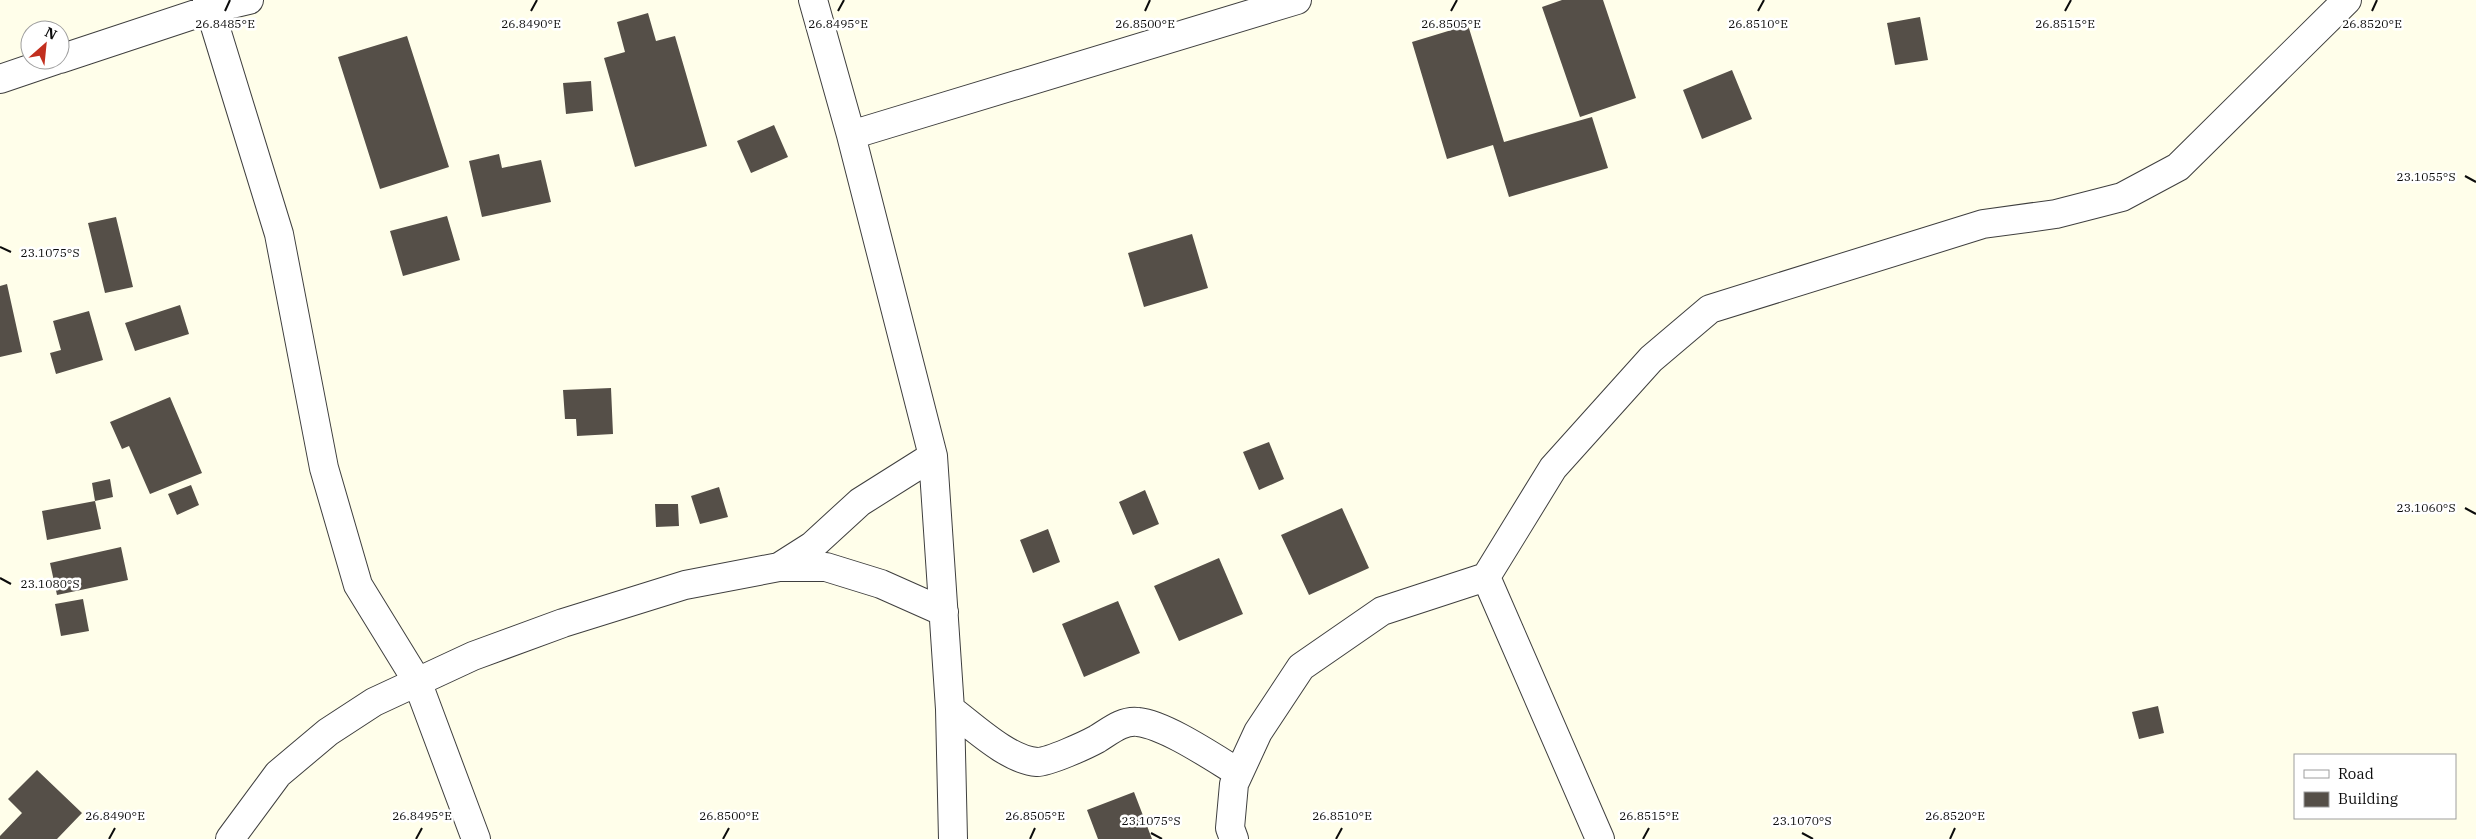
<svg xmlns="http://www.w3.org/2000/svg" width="2476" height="839" font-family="'IBM Plex Serif',serif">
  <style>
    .building { fill: #554f48 }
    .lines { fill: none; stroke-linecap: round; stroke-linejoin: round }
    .minor-casing { stroke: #3f3f3f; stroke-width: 30 }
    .minor { stroke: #fff; stroke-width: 28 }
    .ticks { fill: none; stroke: #0c0c0c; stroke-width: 2 }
    .ticks-label { font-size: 12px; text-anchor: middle; fill: #0c0c0c; stroke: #fff; stroke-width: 5; stroke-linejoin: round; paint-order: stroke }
  </style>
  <rect width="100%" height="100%" fill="#fffeea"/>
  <!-- building -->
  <path class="building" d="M 1562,0 L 1603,0 L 1636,98 L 1580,117 L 1542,7 Z
    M 648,13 L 656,41 L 675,36 L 707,146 L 635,167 L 604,58 L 625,52 L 617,22 Z
    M 1920,17 L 1928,60 L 1895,65 L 1887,23 Z
    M 1468,25 L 1504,142 L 1592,117 L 1608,168 L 1509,197 L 1493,145 L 1447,159 L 1412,42 Z
    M 407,36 L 449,167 L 380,189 L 338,57 Z
    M 1732,70 L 1752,119 L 1702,139 L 1683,90 Z
    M 591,81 L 593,111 L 566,114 L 563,83 Z
    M 774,125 L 788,157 L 751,173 L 737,141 Z
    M 499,154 L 502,168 L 541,160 L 551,202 L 482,217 L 469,161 Z
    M 447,216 L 460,260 L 403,276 L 390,231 Z
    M 116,217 L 133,287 L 105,293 L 88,223 Z
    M 1192,234 L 1208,288 L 1144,307 L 1128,253 Z
    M 7,284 L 22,352 L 0,357 L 0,286 Z
    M 180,305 L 189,334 L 135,351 L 125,323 Z
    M 89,311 L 103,360 L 56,374 L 50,353 L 61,350 L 53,321 Z
    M 611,388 L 613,434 L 577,436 L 576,419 L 565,419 L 563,390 Z
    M 170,397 L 202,473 L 150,494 L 129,446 L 122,449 L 110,422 Z
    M 1269,442 L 1284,479 L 1259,490 L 1243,452 Z
    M 110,479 L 113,497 L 95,501 L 92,483 Z
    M 191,485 L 199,505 L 177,515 L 168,494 Z
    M 719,487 L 728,517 L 700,524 L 691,496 Z
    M 1145,490 L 1159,524 L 1133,535 L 1119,502 Z
    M 95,501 L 101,529 L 47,540 L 42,511 Z
    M 655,504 L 678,504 L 679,526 L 656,527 Z
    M 1342,508 L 1369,568 L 1309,595 L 1281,535 Z
    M 1048,529 L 1060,562 L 1033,573 L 1020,540 Z
    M 121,547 L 128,580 L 57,595 L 50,563 Z
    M 1219,558 L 1243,614 L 1179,641 L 1154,586 Z
    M 83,599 L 89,631 L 61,636 L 55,604 Z
    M 1118,601 L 1140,653 L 1084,677 L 1062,624 Z
    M 2158,706 L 2164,733 L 2139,739 L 2132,712 Z
    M 37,770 L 82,813 L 57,839 L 0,839 L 0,836 L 22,813 L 8,799 Z
    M 1134,792 L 1152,839 L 1098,839 L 1087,810 Z"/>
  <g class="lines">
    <defs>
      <path id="minor" d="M 207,0 L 279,234 L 324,468 L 358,585 L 417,681 L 476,839
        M 813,0 L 851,135 L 933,456 L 950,709 L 953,839
        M 60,59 L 211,9 L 249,0
        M 0,79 L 56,60
        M 851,135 L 1297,0
        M 779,567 L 826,567 L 881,584 L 944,612
        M 1486,577 L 1600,839
        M 950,709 C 973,726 1008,760 1037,762 C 1049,762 1086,745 1097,739 C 1110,731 1123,720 1138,722 C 1166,725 1214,758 1239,773
        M 230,839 L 278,774 L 328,732 L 374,702 L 473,656 L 563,623 L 685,585 L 779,567 L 812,546 L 860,502 L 933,456
        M 1234,839 L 1230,828 L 1234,784 L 1258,732 L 1301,667 L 1382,611 L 1486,577 L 1553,468 L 1651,359 L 1710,309 L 1983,224 L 2056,214 L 2122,197 L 2178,167 L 2347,0"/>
    </defs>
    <!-- minor casing -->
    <use href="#minor" class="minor-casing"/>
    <!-- minor -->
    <use href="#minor" class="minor"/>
  </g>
  <!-- ticks -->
  <path class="ticks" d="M 225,11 L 230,0M 531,11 L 537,0M 838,11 L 844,0M 1145,11 L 1150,0M 1451,11 L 1457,0M 1758,11 L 1764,0M 2065,11 L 2071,0M 2372,11 L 2377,0M 2465,176 L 2476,182M 0,247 L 11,252M 2465,508 L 2476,514M 0,578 L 11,584M 1151,833 L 1162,839M 1802,833 L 1813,839M 109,839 L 115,828M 416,839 L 422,828M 723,839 L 729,828M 1030,839 L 1035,828M 1336,839 L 1342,828M 1643,839 L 1649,828M 1950,839 L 1955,828"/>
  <g class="ticks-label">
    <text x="225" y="28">26.8485°E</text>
    <text x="531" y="28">26.8490°E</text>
    <text x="838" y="28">26.8495°E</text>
    <text x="1145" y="28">26.8500°E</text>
    <text x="1451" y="28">26.8505°E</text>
    <text x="1758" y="28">26.8510°E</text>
    <text x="2065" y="28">26.8515°E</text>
    <text x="2372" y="28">26.8520°E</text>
    <text x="2426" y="181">23.1055°S</text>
    <text x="50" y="257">23.1075°S</text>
    <text x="2426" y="512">23.1060°S</text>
    <text x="50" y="588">23.1080°S</text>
    <text x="115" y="820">26.8490°E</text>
    <text x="422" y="820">26.8495°E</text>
    <text x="729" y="820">26.8500°E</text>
    <text x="1035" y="820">26.8505°E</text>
    <text x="1342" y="820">26.8510°E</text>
    <text x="1649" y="820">26.8515°E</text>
    <text x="1955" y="820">26.8520°E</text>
    <text x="1802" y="825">23.1070°S</text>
    <text x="1151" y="825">23.1075°S</text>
  </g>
  <!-- legend -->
  <rect x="2294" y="754" width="162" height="65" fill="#ffffff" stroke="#9e9e9e"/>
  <rect x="2304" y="770" width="25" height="8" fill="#ffffff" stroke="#9e9e9e"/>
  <text x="2338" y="779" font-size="15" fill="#0c0c0c">Road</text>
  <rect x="2304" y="792" width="25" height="15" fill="#554f48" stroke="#9e9e9e"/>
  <text x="2338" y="804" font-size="15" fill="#0c0c0c">Building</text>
  <!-- north arrow -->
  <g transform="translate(45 45) rotate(27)"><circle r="24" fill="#ffffff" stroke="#9e9e9e"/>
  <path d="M0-4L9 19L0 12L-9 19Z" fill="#c22f1e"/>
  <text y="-8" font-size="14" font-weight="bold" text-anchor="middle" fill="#0c0c0c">N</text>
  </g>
</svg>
